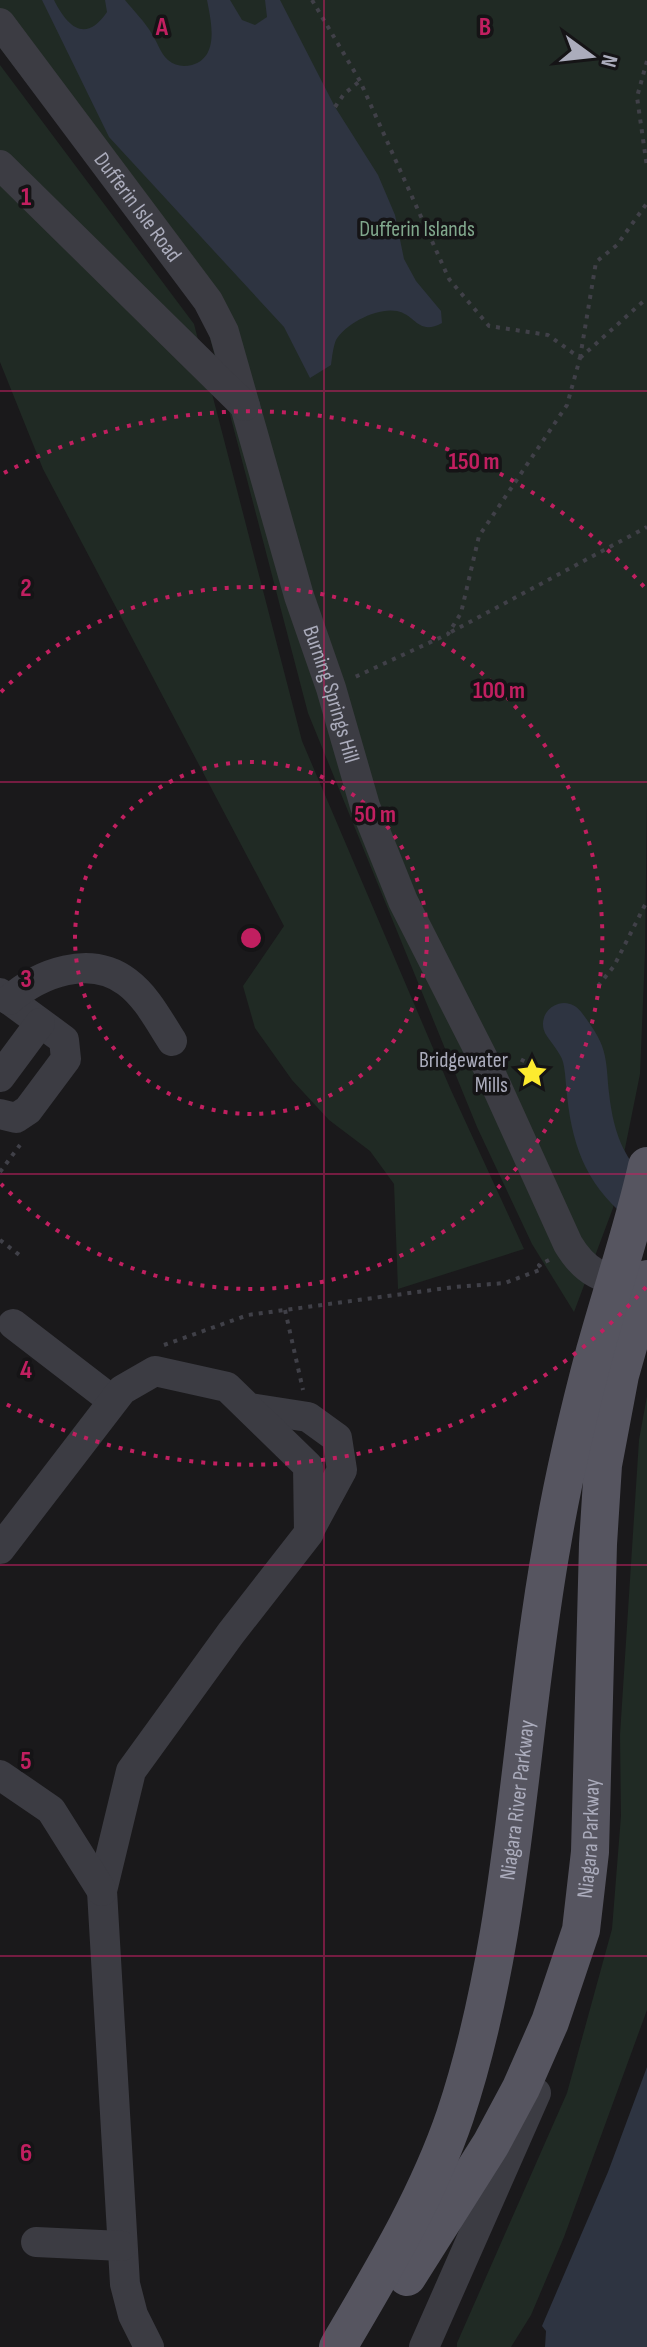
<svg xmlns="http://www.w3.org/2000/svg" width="647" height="2347" font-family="'Sofia Sans Condensed',sans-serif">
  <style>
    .green { fill: #202a24 }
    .water { fill: #2e3441 }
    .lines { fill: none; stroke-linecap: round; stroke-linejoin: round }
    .river { stroke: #2e3441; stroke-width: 42 }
    .path { stroke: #404048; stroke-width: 4; stroke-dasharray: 4 6; stroke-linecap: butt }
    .minor { stroke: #3c3c43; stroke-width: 30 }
    .major { stroke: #565560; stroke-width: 38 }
    .grid { fill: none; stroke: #c11f60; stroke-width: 2; stroke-opacity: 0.55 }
    .ring { fill: none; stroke: #c11f60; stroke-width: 4; stroke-dasharray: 4 8 }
    .labels { text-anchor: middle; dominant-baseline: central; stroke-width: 7; stroke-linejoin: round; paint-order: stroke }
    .street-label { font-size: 22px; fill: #abacbc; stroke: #151416 }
    .park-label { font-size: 22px; fill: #81a88d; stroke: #151416 }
    .poi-label { font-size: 22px; fill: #abacbc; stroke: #151416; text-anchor: end }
    .grid-label { font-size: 26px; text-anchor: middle; font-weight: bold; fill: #c11f60; stroke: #151416; stroke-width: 7; stroke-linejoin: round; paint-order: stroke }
    .centre { fill: #c11f60; stroke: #151416; stroke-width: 4 }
    .ring-label { font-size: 24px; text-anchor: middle; font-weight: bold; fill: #c11f60; stroke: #151416; stroke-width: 7; stroke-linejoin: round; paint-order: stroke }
  </style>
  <rect width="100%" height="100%" fill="#1a191b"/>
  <!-- green -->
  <path class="green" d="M 0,0 L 647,0 L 647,796 L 645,953 L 640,1074 L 613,1208 L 574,1312 L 532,1244 L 477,1127 L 308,713 L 204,315 L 0,48 Z
    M 0,65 L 194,324 L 302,741 L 450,1088 L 524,1249 L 398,1289 L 394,1184 L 370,1151 L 329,1120 L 292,1080 L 255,1028 L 243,986 L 284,926 L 43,469 L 0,362 Z
    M 647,1396 L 647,2010 L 564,2237 L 531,2315 L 511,2347 L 457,2347 L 457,2343 L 567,2093 L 612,1929 L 621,1816 L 620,1735 L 639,1440 Z"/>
  <!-- water -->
  <path class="water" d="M 42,0 L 54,0 C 68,28 86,43 107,12 L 105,0 L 125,0 C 134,11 145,22 152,34 C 158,43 160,53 168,60 C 175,66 183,67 192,65 C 220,57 211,21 207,0 L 230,0 L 242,20 L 255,25 L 267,17 L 265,0 L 280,0 L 335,107 L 378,175 L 395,215 L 404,259 L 416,281 L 441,311 L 442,323 C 418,336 416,315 397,311 C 378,307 346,323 336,340 C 333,347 332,358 331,365 L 310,378 L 284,327 L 109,137 Z
    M 647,2067 L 647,2347 L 545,2347 L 546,2331 L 542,2326 L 608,2172 Z"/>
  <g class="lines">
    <!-- river -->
    <path class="river" d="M 564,1024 C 570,1032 577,1041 581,1050 C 587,1063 586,1080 588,1094 C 593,1143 607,1177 647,1207"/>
    <!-- path -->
    <path class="path" d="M 312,0 L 360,81 L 449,279 L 489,326 L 548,335 L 580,358 L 567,405 L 479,536 L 461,613 L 448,634 L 355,677
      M 647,61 L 637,97 L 647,167
      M 335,107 L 344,94 L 360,81
      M 580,358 L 596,262 L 617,245 L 647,203
      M 580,358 L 647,298
      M 451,632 L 647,527
      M 598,986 L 614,966 L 647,901
      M 517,1071 L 525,1056
      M 0,1172 L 20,1145
      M 0,1240 L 22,1257
      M 285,1310 L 303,1390
      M 164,1345 L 248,1315 L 454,1287 L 505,1283 L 542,1269 L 539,1265 L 549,1260"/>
    <!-- minor -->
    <g class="minor">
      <path id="s1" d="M 0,23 L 208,301 L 224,332 L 299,596 L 331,688 L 365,806 L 403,901 L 490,1072 L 568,1244 C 586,1274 602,1278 635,1285"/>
      <path d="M 0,165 L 245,406"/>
      <path d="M 0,993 L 64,1040 L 66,1059 L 28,1110 L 16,1118 L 0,1114"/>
      <path d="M 9,1000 C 40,973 90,954 127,982 C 147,997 159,1021 172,1041"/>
      <path d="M 0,1077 L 40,1023"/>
      <path d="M 13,1324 L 113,1401"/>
      <path d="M 249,1408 L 308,1417 L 337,1438 L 342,1470 L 309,1531"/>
      <path d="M 0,1549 L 122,1390 L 155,1371 L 227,1387 L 308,1466 L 309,1533 L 231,1633 L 131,1771 L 102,1891 L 125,2284 L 133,2315 L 149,2347"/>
      <path d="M 0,1775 L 51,1810 L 102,1891"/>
      <path d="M 36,2242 L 122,2246"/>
      <path d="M 424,2347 L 536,2093"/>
    </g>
    <!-- major -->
    <g class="major">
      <path id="s2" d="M 407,2277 L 491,2144 L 521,2088 L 550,2022 L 581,1930 L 590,1852 L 598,1544 L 603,1465 L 620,1375 L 647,1279"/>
      <path id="s3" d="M 338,2347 C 382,2272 427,2198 455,2116 C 516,1933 518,1733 552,1544 C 563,1478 578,1415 595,1351 C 612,1289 633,1229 647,1166"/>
    </g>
  </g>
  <!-- grid -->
  <path class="grid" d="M 324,0 L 324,2347M 0,391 L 647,391M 0,782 L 647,782M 0,1174 L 647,1174M 0,1565 L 647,1565M 0,1956 L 647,1956"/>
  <!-- distance rings -->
  <g class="ring">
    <circle cx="251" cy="938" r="176"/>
    <path d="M1 692A351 351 0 1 1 1 1184"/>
    <path d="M646 1287A527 527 0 0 1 4 1403M4 473A527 527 0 0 1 646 589"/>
  </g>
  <!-- icons -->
  <defs>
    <symbol id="sight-bare" viewBox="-9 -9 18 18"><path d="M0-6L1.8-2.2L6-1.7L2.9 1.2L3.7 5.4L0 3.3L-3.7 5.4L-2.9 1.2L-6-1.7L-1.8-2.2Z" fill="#fdeb2f" stroke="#151416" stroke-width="2.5" paint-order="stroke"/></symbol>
  </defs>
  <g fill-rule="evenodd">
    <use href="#sight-bare" x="510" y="1051" width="44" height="44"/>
  </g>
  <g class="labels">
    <!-- street labels -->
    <g class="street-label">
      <text stroke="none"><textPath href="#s1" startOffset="230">Dufferin Isle Road</textPath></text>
      <text stroke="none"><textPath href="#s1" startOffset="760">Burning Springs Hill</textPath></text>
      <text stroke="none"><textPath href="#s3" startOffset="582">Niagara River Parkway</textPath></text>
      <text stroke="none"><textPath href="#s2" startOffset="482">Niagara Parkway</textPath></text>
    </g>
    <!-- park labels -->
    <g class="park-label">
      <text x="417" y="229">Dufferin Islands</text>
    </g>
    <!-- poi labels -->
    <g class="poi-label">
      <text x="508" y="1060">Bridgewater<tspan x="508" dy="25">Mills</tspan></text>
    </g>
  </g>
  <g class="grid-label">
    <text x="162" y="35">A</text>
    <text x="485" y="35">B</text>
    <text x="26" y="205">1</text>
    <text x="26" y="596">2</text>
    <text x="26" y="987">3</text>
    <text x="26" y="1378">4</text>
    <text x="26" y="1769">5</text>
    <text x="26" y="2161">6</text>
  </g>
  <circle cx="251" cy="938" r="12" class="centre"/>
  <g class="ring-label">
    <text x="474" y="469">150 m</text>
    <text x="499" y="698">100 m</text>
    <text x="375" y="822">50 m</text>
  </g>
  <!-- north arrow -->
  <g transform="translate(591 56) rotate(105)" stroke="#151416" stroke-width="6" paint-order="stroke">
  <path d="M0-6L14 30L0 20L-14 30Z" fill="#abacbc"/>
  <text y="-12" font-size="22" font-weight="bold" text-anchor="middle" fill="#abacbc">N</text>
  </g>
</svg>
